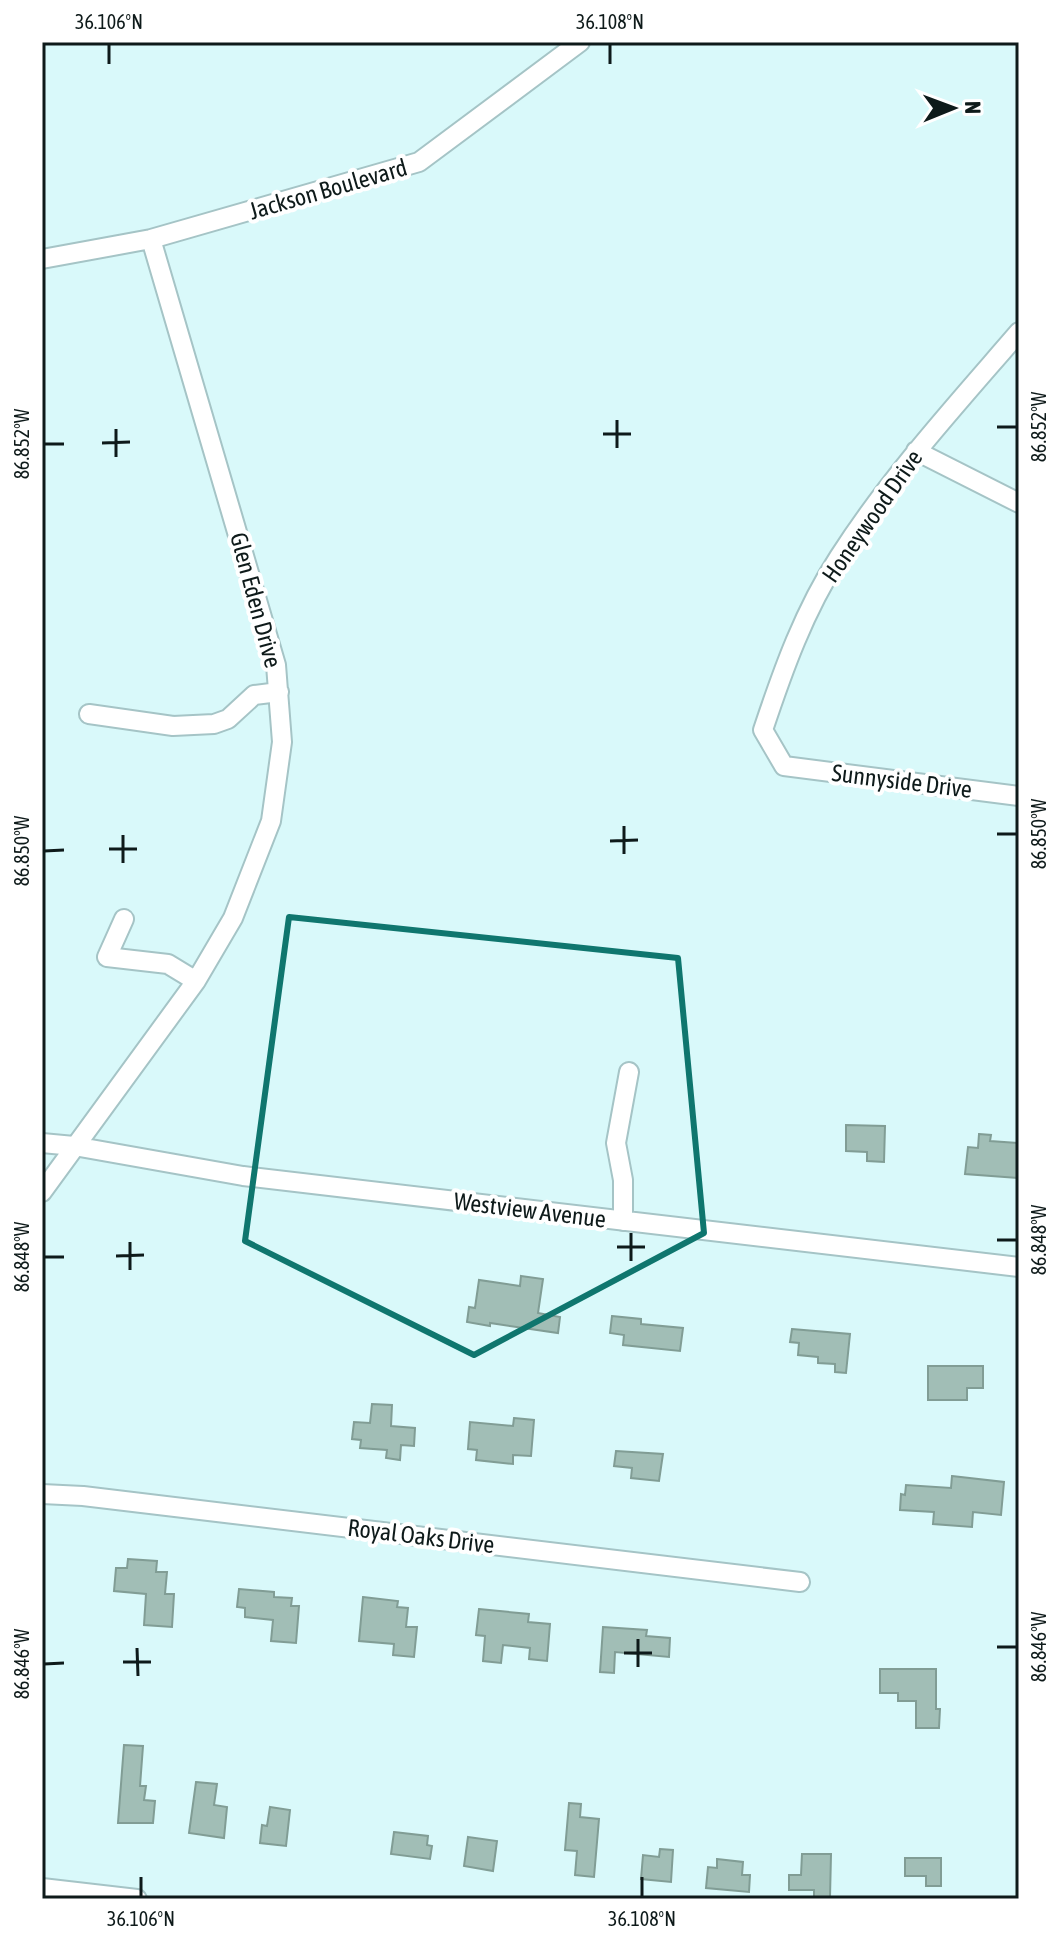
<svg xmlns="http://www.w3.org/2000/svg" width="1061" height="1941" font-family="'Asap Condensed',sans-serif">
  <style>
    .building { fill: #a1beb6; stroke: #819d95; stroke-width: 2 }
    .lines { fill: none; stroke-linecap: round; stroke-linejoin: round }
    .minor-casing { stroke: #a5c4c6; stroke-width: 22 }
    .minor { stroke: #fff; stroke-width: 18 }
    .marked { fill: none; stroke: #0f766e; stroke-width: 6; stroke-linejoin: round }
    .ticks { fill: none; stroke: #0e1a1a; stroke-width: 3 }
    .labels { text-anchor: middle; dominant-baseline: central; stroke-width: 8; stroke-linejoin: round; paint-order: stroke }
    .street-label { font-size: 24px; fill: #0e1a1a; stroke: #fff }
    .neatline { fill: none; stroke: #0e1a1a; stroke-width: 3 }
    .ticks-label { font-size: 20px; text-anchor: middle; fill: #0e1a1a }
  </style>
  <rect width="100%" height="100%" fill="#d9f9fa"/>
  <!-- building -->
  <path class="building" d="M 846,1125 L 885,1126 L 884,1162 L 867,1161 L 867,1152 L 846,1151 Z
    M 979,1134 L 991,1135 L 990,1141 L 1019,1143 L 1019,1178 L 965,1174 L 968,1147 L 978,1148 Z
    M 521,1276 L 543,1279 L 538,1313 L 560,1317 L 558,1333 L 490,1323 L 490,1326 L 467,1322 L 469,1307 L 475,1308 L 479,1280 L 520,1286 Z
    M 612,1316 L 641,1319 L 641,1324 L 683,1328 L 680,1351 L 623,1345 L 624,1335 L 610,1333 Z
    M 792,1329 L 850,1334 L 846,1373 L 835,1372 L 835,1364 L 818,1363 L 818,1357 L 798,1355 L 799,1343 L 790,1342 Z
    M 928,1366 L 983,1366 L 983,1388 L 967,1388 L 967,1400 L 928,1400 Z
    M 372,1404 L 392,1405 L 391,1426 L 415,1428 L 414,1446 L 401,1445 L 400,1460 L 386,1458 L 387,1450 L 360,1448 L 361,1440 L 352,1439 L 354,1422 L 370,1423 Z
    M 514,1418 L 534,1420 L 531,1456 L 513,1455 L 513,1464 L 476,1460 L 477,1450 L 468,1449 L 470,1422 L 513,1426 Z
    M 616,1451 L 663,1454 L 659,1481 L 631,1478 L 632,1468 L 614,1466 Z
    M 952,1476 L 1004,1482 L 1001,1515 L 973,1512 L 972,1527 L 933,1524 L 934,1512 L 900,1510 L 901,1494 L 905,1495 L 906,1485 L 951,1488 Z
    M 128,1559 L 157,1561 L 156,1572 L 167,1572 L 165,1594 L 174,1594 L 172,1627 L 144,1625 L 146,1594 L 114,1591 L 116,1568 L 127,1568 Z
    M 239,1589 L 274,1592 L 274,1597 L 292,1598 L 291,1606 L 299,1606 L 296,1643 L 271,1641 L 273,1620 L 245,1617 L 245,1608 L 237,1607 Z
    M 363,1597 L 398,1601 L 397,1607 L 408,1608 L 406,1627 L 417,1627 L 414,1657 L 393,1655 L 394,1644 L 359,1641 Z
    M 479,1609 L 529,1614 L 528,1622 L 550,1624 L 547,1661 L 529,1659 L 530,1648 L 503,1645 L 501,1663 L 483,1661 L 485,1636 L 476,1635 Z
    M 603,1627 L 647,1630 L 646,1636 L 670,1638 L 669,1657 L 615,1652 L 614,1673 L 600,1672 Z
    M 880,1669 L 936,1669 L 936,1709 L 940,1709 L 939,1728 L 916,1728 L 916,1701 L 898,1701 L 898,1693 L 880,1693 Z
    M 124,1745 L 143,1746 L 140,1786 L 146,1786 L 144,1800 L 155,1801 L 153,1823 L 118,1823 Z
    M 196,1782 L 217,1784 L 214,1805 L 227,1807 L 224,1838 L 189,1833 Z
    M 569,1803 L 581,1804 L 580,1817 L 599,1819 L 594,1877 L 575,1875 L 577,1851 L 565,1850 Z
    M 270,1807 L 290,1810 L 286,1846 L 260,1843 L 262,1825 L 267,1826 Z
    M 394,1832 L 428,1836 L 427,1845 L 432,1846 L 430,1859 L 391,1854 Z
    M 468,1837 L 497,1841 L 493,1871 L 464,1866 Z
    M 660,1849 L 673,1850 L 671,1882 L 641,1879 L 643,1855 L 659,1857 Z
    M 802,1854 L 831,1854 L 830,1897 L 814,1897 L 814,1890 L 789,1890 L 789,1875 L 801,1875 Z
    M 905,1858 L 941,1858 L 941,1886 L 926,1886 L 926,1876 L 905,1876 Z
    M 717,1859 L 743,1862 L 742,1875 L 750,1875 L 749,1892 L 706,1888 L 708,1867 L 717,1868 Z"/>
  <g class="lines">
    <defs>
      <path id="minor" d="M 42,259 L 151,239 L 419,162 L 580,42
        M 1019,332 C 956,405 891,476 839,557 C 804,611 783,670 763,730 L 784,766 L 1019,796
        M 916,451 L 1019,503
        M 89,714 L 173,726 L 214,724 L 228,719 L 254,695 L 279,692
        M 124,919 L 107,957 L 168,964 L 196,981
        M 42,1143 L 74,1146 L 243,1176 L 1019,1267
        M 42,1192 L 196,981 L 233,918 L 271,821 L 282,742 L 276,665 L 151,239
        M 623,1221 L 623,1180 L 616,1143 L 629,1072
        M 42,1494 L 83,1496 L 800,1582
        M 42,1888 L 137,1899"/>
    </defs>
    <!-- minor casing -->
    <use href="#minor" class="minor-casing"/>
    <!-- minor -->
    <use href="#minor" class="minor"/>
  </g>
  <!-- marked area -->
  <path class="marked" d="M 289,917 L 678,958 L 704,1233 L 474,1355 L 245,1241 Z"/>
  <!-- ticks -->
  <path class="ticks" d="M 109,44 L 109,64M 610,44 L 610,64M 617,420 L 617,448M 997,427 L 1017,427M 116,429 L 116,457M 603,434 L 631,434M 102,443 L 130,442M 44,444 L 64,444M 624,826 L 624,854M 997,834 L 1017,834M 123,835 L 123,863M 610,841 L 638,840M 109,849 L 137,849M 44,851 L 64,850M 631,1233 L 631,1261M 997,1240 L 1017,1240M 130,1242 L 130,1270M 617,1247 L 645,1247M 116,1256 L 144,1255M 44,1257 L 64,1257M 638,1639 L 638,1667M 997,1647 L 1017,1647M 137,1648 L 138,1676M 624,1653 L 652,1653M 123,1662 L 151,1662M 44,1664 L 64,1663M 141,1877 L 141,1897M 642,1877 L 642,1897"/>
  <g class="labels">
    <!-- street labels -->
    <g class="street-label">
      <text transform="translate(328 189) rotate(-16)">Jackson Boulevard</text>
      <text transform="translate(872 516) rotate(-55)">Honeywood Drive</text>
      <text transform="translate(256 600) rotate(75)">Glen Eden Drive</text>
      <text transform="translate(902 781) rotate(7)">Sunnyside Drive</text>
      <text transform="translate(530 1210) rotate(7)">Westview Avenue</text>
      <text transform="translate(421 1536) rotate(7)">Royal Oaks Drive</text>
    </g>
  </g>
  <!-- border -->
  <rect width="1061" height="1941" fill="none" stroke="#ffffff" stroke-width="88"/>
  <!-- north arrow -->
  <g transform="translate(953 108) rotate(89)" stroke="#ffffff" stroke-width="6" paint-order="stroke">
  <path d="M0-6L14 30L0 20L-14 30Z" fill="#0e1a1a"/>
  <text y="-12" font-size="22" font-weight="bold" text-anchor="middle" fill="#0e1a1a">N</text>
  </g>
  <rect x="44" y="44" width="973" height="1853" class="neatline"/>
  <g class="ticks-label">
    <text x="109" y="29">36.106°N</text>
    <text x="610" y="29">36.108°N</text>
    <text transform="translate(1039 427) rotate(-90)" y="7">86.852°W</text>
    <text transform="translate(22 444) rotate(-90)" y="7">86.852°W</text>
    <text transform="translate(1039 834) rotate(-90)" y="7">86.850°W</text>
    <text transform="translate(22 851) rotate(-90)" y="7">86.850°W</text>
    <text transform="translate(1039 1240) rotate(-90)" y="7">86.848°W</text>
    <text transform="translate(22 1257) rotate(-90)" y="7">86.848°W</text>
    <text transform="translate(1039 1647) rotate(-90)" y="7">86.846°W</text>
    <text transform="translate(22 1664) rotate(-90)" y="7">86.846°W</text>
    <text x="141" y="1926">36.106°N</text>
    <text x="642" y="1926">36.108°N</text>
  </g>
</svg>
